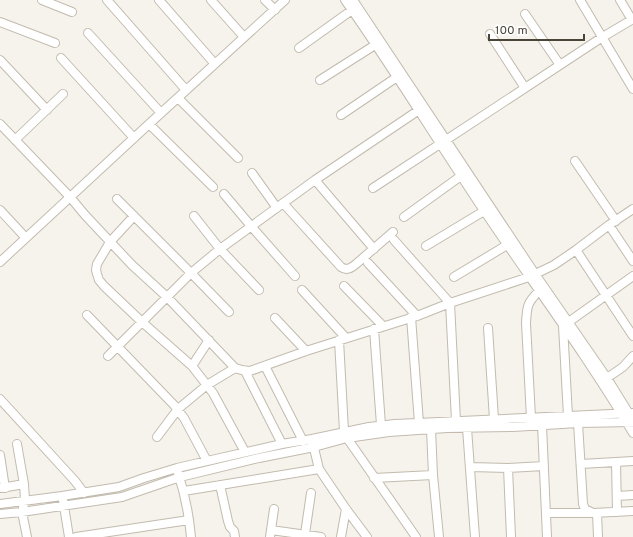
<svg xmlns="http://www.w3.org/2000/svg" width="633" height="537" font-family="Overpass,sans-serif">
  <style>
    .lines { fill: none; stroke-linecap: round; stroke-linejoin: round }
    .minor-casing { stroke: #c2bbae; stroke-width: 10 }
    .minor { stroke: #fff; stroke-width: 8 }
  </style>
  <rect width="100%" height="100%" fill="#f6f3ec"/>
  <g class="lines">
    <defs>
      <path id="minor" d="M 42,0 L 72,12
        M 107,0 L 186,90
        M 159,0 L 215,64
        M 211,0 L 244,37
        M 265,0 L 275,10
        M 345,0 C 394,69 438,142 485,212 C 535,286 588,357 633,433
        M 353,0 L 535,274 L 607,378 L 631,417
        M 580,0 L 633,89
        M 620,0 L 632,20
        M 525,14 L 560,65
        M 0,22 L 55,43
        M 88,33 L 161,113
        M 490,34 L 525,88
        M 299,48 L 352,10
        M 61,58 L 134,138
        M 0,60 L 47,110
        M 320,80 L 375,45
        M 178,98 L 238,158
        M 341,115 L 400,75
        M 0,124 L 70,197 L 85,215 L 132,265 L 167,297 L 235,368 C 240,370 244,371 250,371 L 306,351 L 417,316 L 450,303 L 529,277 L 554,265 L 576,250 L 609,225 L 633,209
        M 149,124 L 213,187
        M 15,140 L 63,94
        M 575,161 L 616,221
        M 252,173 L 277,208
        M 315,180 L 374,249
        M 373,188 L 601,38 L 633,19
        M 224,194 L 251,226 L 295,276
        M 117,199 L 191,273 L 229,312
        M 283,203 L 341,267 C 347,271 351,268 356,264 L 393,232
        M 0,210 L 26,238
        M 134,216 L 110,242 L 97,264 L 96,270 L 97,274 L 99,280 L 104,286 L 142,322 L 192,366 L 213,393 L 245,452
        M 194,216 L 220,249 L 259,290
        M 404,217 L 465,173
        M 609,225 L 633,261
        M 394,240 L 450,303 L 456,421
        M 426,246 L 484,211
        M 576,250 L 633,336
        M 0,262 L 149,124 L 285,0
        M 368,263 L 417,316
        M 454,277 L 507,245
        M 344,286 L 383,326
        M 302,290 L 346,338
        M 87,315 L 174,405 L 184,418 L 207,461
        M 411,317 L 419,423
        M 275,318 L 306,351
        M 488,328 L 494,419
        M 374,329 L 381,425
        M 339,340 L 344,431
        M 108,356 L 191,273 L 220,249 L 315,180 L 422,108
        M 192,366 L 209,340
        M 265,366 L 303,441
        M 245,371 L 282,444
        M 607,378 L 623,367 L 633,356
        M 0,399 L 75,481 L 84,493
        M 568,416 L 563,326 L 633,276
        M 531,418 L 526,323 C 527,306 527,303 539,291
        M 578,423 L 583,504 L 585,509 L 593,513 L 633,511
        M 542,425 L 547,537
        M 467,428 L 475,537
        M 431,429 L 433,475 L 439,537
        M 157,437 L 178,409 L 207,385 L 235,368
        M 347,438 L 416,537
        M 17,444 L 24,484 L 25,500 L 22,512 L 27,537
        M 313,444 L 319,469 L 346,509 L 367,537
        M 0,455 L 5,488
        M 616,462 L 617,512
        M 581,464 L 633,461
        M 470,467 L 508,468 L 544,466
        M 508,468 L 511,537
        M 178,473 C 185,494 189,515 191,537
        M 374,478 L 433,475
        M 220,485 L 228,521 L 230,527 L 234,531 L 235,537
        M 1,488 L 24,484
        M 184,491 L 319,469
        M 617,496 L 633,495
        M 63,500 L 69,537
        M 0,504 L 62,496 L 119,487 L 144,478 L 177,468 L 207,461 L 282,444 L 312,439 L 369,427 L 395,424 L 633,413
        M 546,513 L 593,513
        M 597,513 L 598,537
        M 0,514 L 22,512 L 122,497 L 180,477 L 259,458 L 314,447 L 347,438 L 389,432 L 447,428 L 513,427 L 578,423 L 633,422
        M 271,530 L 321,537
        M 305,534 L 311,493
        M 76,537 L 189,520
        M 270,537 L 274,509
        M 341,537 L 346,509"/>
    </defs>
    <!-- minor casing -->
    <use href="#minor" class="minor-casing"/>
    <!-- minor -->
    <use href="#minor" class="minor"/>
  </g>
  <!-- scale -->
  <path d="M489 34v6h95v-6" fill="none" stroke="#4b4439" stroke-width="2"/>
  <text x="495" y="34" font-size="12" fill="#4b4439" stroke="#ffffff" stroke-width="3" paint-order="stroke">100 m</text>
</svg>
